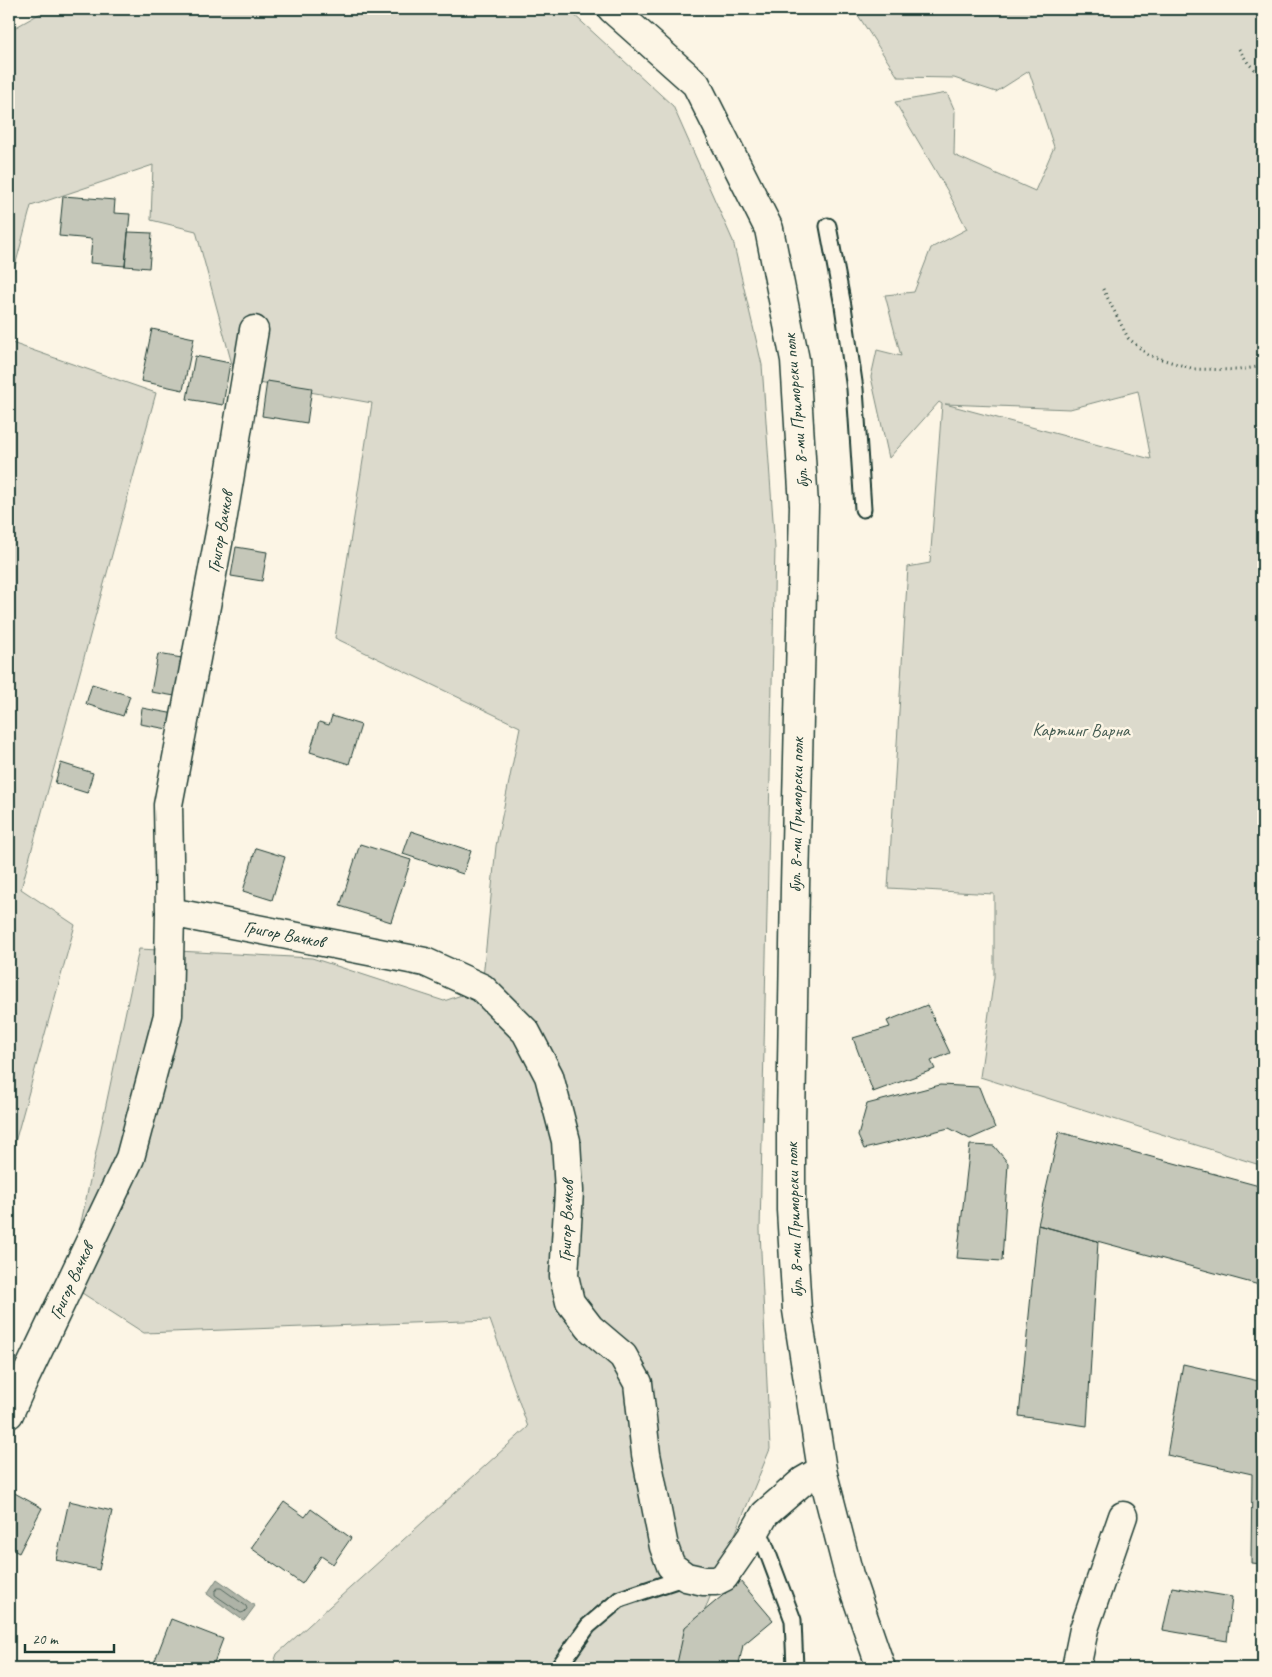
<svg xmlns="http://www.w3.org/2000/svg" width="1272" height="1677" font-family="Caveat,sans-serif">
  <style>
    .green { fill: #dcdacc; stroke: #7e8c80; fill-rule: evenodd }
    .water { fill: #aeb3a7; stroke: #758479 }
    .lines { fill: none; stroke-linecap: round; stroke-linejoin: round }
    .shore { stroke: #586c62; stroke-width: 1 }
    .building { fill: #c5c7b9; stroke: #1f3d34 }
    .lane-casing { stroke: #1f3d34; stroke-width: 19 }
    .street-casing { stroke: #1f3d34; stroke-width: 31 }
    .secondary-casing { stroke: #1f3d34; stroke-width: 31 }
    .path { stroke: #1f3d34; stroke-width: 3; stroke-dasharray: 1 4; stroke-linecap: butt }
    .lane { stroke: #fcf5e5; stroke-width: 15 }
    .street { stroke: #fcf5e5; stroke-width: 28 }
    .secondary { stroke: #fcf5e5; stroke-width: 28 }
    .labels { text-anchor: middle; dominant-baseline: central; stroke-width: 5; stroke-linejoin: round; paint-order: stroke }
    .street-label { font-size: 18px; fill: #1f3d34; stroke: #fcf5e5 }
    .park-label { font-size: 18px; fill: #455c52; stroke: #fcf5e5 }
  </style>
  <rect width="100%" height="100%" fill="#fcf5e5"/>
  <filter id="ink" filterUnits="userSpaceOnUse"><feTurbulence type="fractalNoise" baseFrequency=".02" numOctaves="2"/><feDisplacementMap in="SourceGraphic" scale="10" xChannelSelector="R" yChannelSelector="G"/><feConvolveMatrix kernelMatrix="1 2 1 2 8 2 1 2 1" color-interpolation-filters="sRGB"/></filter>
  <g filter="url(#ink)">
    <!-- green -->
    <path class="green" d="M 48,9 L 564,9 L 571,12 L 673,106 L 733,241 L 762,365 L 775,548 L 760,1230 L 770,1449 L 716,1581 L 683,1668 L 272,1668 L 277,1654 L 528,1427 L 490,1320 L 144,1333 L 68,1284 L 139,949 L 312,958 L 444,1001 L 482,988 L 496,846 L 520,727 L 335,638 L 372,403 L 236,379 L 196,231 L 151,220 L 153,165 L 31,206 L 9,289 L 9,31 Z
      M 854,9 L 1263,9 L 1263,1166 L 980,1077 L 994,977 L 994,894 L 888,888 L 908,567 L 930,563 L 942,404 L 939,402 L 889,458 L 871,377 L 877,350 L 901,356 L 885,295 L 914,292 L 931,248 L 967,229 L 947,190 L 895,102 L 947,93 L 955,111 L 954,155 L 1035,191 L 1054,147 L 1029,71 L 996,92 L 954,78 L 898,77 ZM 1138,391 L 1151,459 L 945,404 L 1070,409 Z
      M 9,342 L 156,393 L 21,889 L 75,925 L 9,1164 Z"/>
    <!-- water -->
    <path class="water" d="M 217,1579 L 255,1606 L 244,1621 L 207,1594 Z"/>
    <g class="lines">
      <!-- shore -->
      <path class="shore" d="M 218,1588 L 221,1588 L 246,1606 L 247,1609 L 244,1612 L 241,1613 L 215,1595 L 215,1592 Z"/>
    </g>
    <!-- building -->
    <path class="building" d="M 63,196 L 115,200 L 114,213 L 130,214 L 125,266 L 90,263 L 92,239 L 59,236 Z
      M 128,232 L 152,233 L 149,268 L 125,266 Z
      M 152,329 L 194,338 L 183,390 L 141,381 Z
      M 195,356 L 230,363 L 223,405 L 187,399 Z
      M 267,381 L 312,388 L 307,423 L 262,416 Z
      M 236,547 L 267,552 L 262,581 L 231,576 Z
      M 158,654 L 182,658 L 175,696 L 151,692 Z
      M 92,684 L 130,696 L 123,716 L 86,704 Z
      M 142,708 L 175,714 L 173,730 L 140,724 Z
      M 332,716 L 361,725 L 349,764 L 310,752 L 319,722 L 329,725 Z
      M 61,763 L 93,773 L 87,793 L 55,783 Z
      M 411,831 L 471,851 L 463,874 L 403,854 Z
      M 360,844 L 411,860 L 391,922 L 340,906 Z
      M 256,848 L 285,857 L 272,900 L 243,891 Z
      M 927,1005 L 950,1053 L 931,1061 L 935,1069 L 873,1092 L 853,1038 L 890,1027 L 887,1021 Z
      M 940,1085 L 979,1087 L 995,1128 L 970,1139 L 949,1128 L 864,1149 L 858,1136 L 867,1104 Z
      M 1059,1132 L 1263,1187 L 1263,1286 L 1038,1225 Z
      M 970,1145 L 994,1146 L 1008,1163 L 1002,1261 L 957,1258 Z
      M 1038,1225 L 1098,1241 L 1087,1426 L 1019,1416 Z
      M 1183,1364 L 1263,1382 L 1263,1564 L 1251,1563 L 1252,1474 L 1167,1455 Z
      M 9,1490 L 42,1508 L 19,1553 L 9,1548 Z
      M 69,1501 L 112,1511 L 99,1570 L 56,1560 Z
      M 284,1502 L 305,1517 L 311,1509 L 351,1538 L 333,1564 L 321,1556 L 302,1584 L 251,1548 Z
      M 740,1581 L 773,1620 L 743,1645 L 738,1668 L 676,1668 L 685,1627 Z
      M 1172,1587 L 1232,1597 L 1227,1641 L 1163,1630 Z
      M 171,1619 L 223,1639 L 212,1668 L 152,1668 Z"/>
    <g class="lines">
      <defs>
        <path id="lane" d="M 828,226 L 843,306 L 855,389 L 863,509
          M 758,1527 L 793,1620 L 795,1668
          M 558,1668 L 588,1626 L 620,1599 L 686,1577"/>
        <path id="street" d="M 170,912 L 425,962 L 482,988 L 526,1032 L 549,1076 L 566,1141 L 569,1191 L 564,1276 L 570,1302 L 590,1328 L 623,1356 L 638,1383 L 646,1454 L 664,1547 L 671,1566 L 686,1577 L 704,1581 L 716,1581 L 724,1577 L 753,1535 L 765,1514 L 803,1481 L 822,1470
          M 9,1414 L 25,1378 L 130,1158 L 168,1015 L 170,912 L 168,805 L 222,522 L 254,330
          M 1076,1668 L 1084,1629 L 1123,1516"/>
        <path id="secondary" d="M 612,9 L 696,84 L 769,229 L 795,360 L 804,506 L 795,886 L 791,1123 L 791,1210 L 797,1310 L 822,1470 L 849,1575 L 881,1668"/>
      </defs>
      <!-- lane casing -->
      <use href="#lane" class="lane-casing"/>
      <!-- street casing -->
      <use href="#street" class="street-casing"/>
      <!-- secondary casing -->
      <use href="#secondary" class="secondary-casing"/>
      <!-- path -->
      <path class="path" d="M 1239,49 L 1248,63 L 1263,78
        M 1103,289 L 1128,338 L 1148,355 L 1194,369 L 1239,370 L 1263,366"/>
      <!-- lane -->
      <use href="#lane" class="lane"/>
      <!-- street -->
      <use href="#street" class="street"/>
      <!-- secondary -->
      <use href="#secondary" class="secondary"/>
    </g>
  </g>
  <g class="labels">
    <!-- street labels -->
    <g class="street-label">
      <text transform="translate(796 411) rotate(-95)">бул. 8-ми Приморски полк</text>
      <text transform="translate(220 532) rotate(-80)">Григор Вачков</text>
      <text transform="translate(796 815) rotate(-89)">бул. 8-ми Приморски полк</text>
      <text transform="translate(284 934) rotate(11)">Григор Вачков</text>
      <text transform="translate(794 1220) rotate(-92)">бул. 8-ми Приморски полк</text>
      <text transform="translate(566 1221) rotate(-88)">Григор Вачков</text>
      <text transform="translate(71 1281) rotate(-65)">Григор Вачков</text>
    </g>
    <!-- park labels -->
    <g class="park-label">
      <text x="1081" y="730">Картинг Варна</text>
    </g>
  </g>
  <!-- margin -->
  <rect width="1272" height="1677" fill="none" stroke="#fcf5e5" stroke-width="30"/>
  <rect x="15" y="15" width="1242" height="1647" fill="none" stroke="#1f3d34" stroke-width="2" filter="url(#ink)"/>
  <!-- scale -->
  <path d="M25 1644v8h89v-8" fill="none" stroke="#1f3d34" stroke-width="2.5"/>
  <text x="32" y="1644" font-size="15" fill="#1f3d34" stroke="#fcf5e5" stroke-width="4" paint-order="stroke">20 m</text>
</svg>
